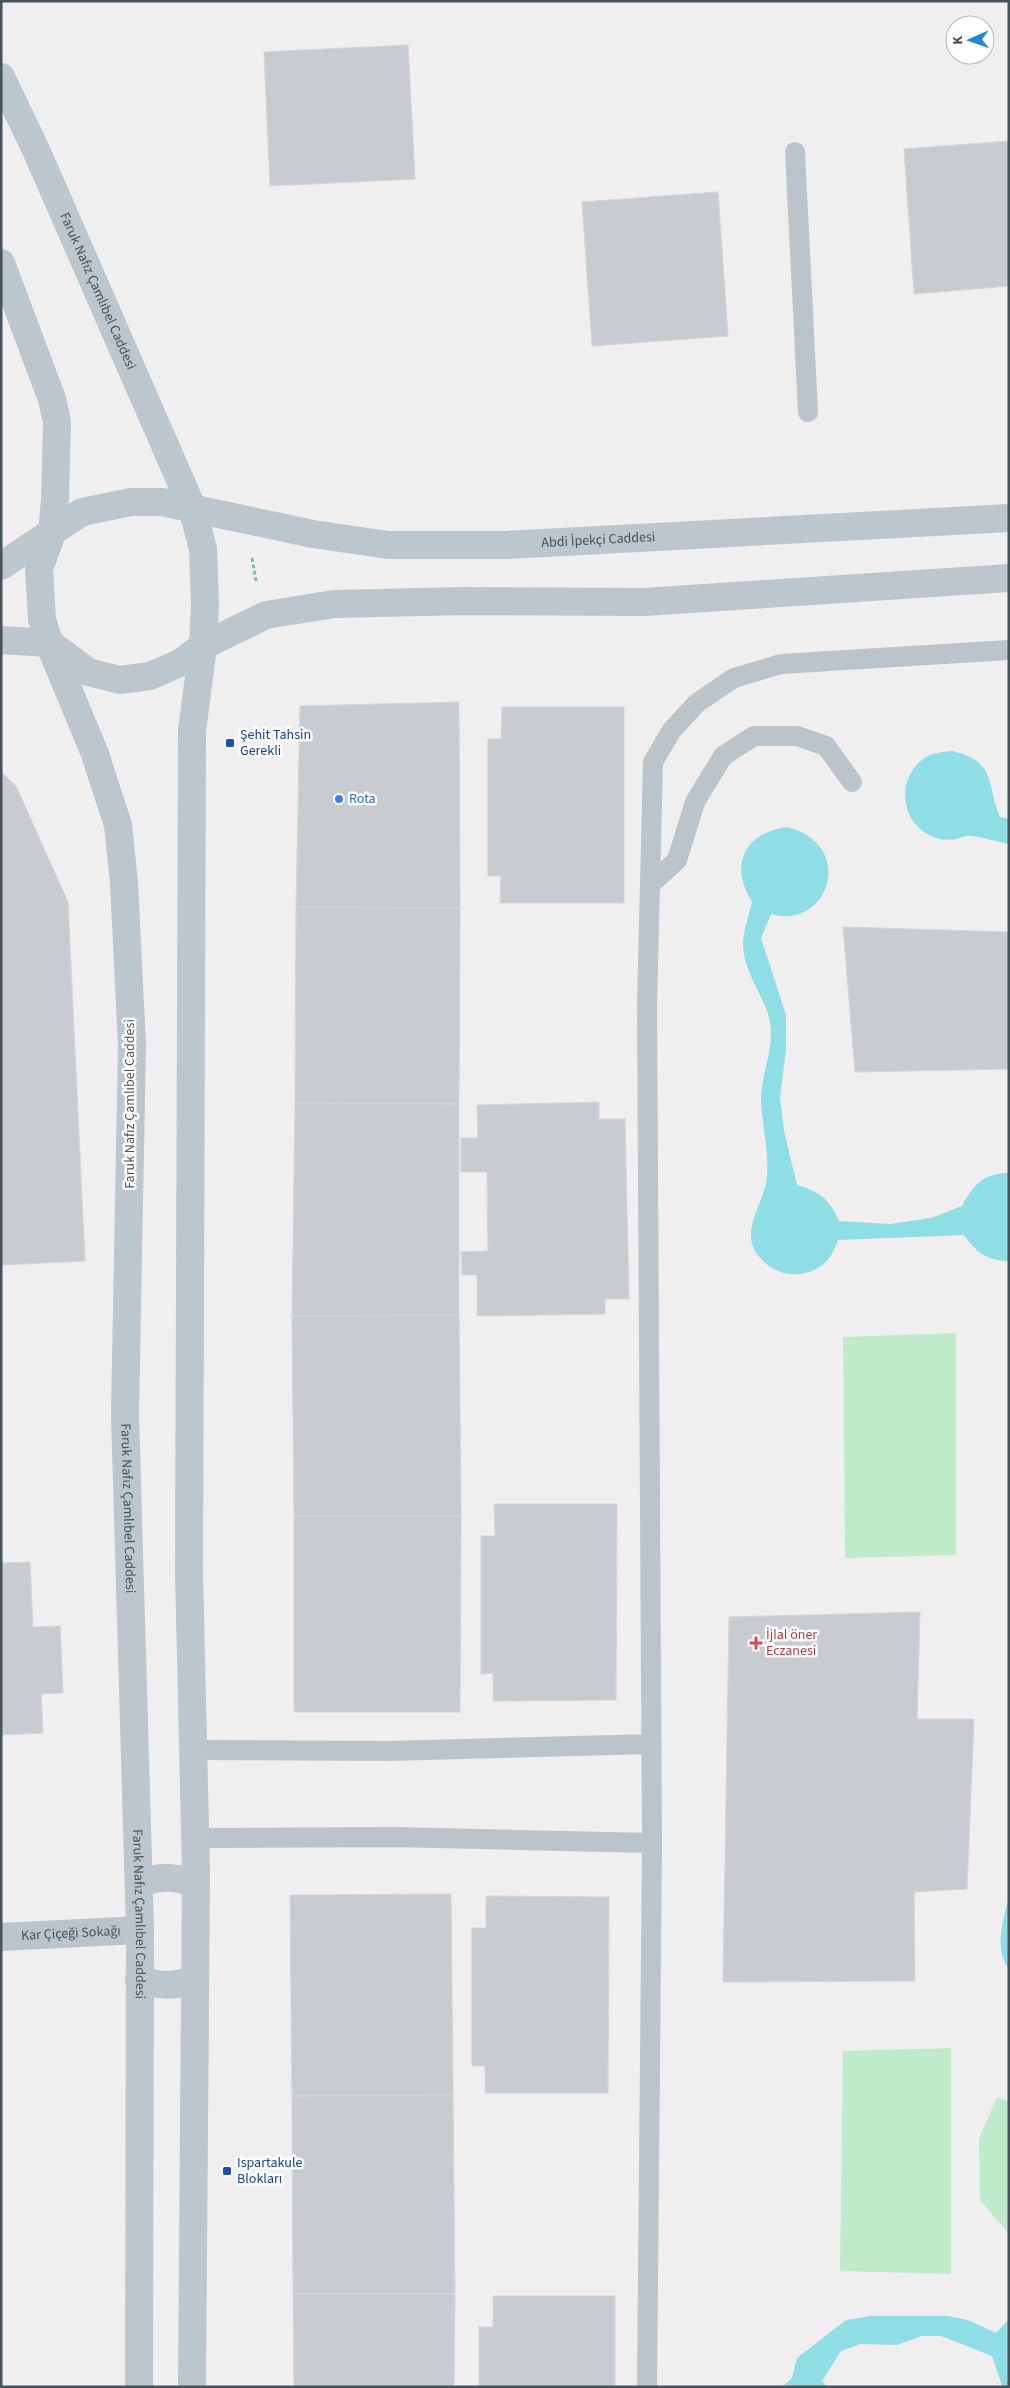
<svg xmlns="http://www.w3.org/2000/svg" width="1010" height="2388" font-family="'Source Sans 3',sans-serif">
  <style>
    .green { fill: #bfebca }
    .water { fill: #8fdee5 }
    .building { fill: #c8ccd0; stroke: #d2d5d9 }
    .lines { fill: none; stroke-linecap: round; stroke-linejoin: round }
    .path { stroke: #79c697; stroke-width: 3; stroke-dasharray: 4 2.5; stroke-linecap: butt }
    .lane { stroke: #bac4ca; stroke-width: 20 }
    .street { stroke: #bac4ca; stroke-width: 28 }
    .secondary { stroke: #bbc6ce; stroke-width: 28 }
    .transit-dot { fill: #1a4fb4; stroke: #fff; stroke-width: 2 }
    .shop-dot { fill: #3f7fe0; stroke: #fff; stroke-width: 2 }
    .health-dot { fill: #e0444e; stroke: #fff; stroke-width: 2 }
    .labels { text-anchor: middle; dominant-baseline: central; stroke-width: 5; stroke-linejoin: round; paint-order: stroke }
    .street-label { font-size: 14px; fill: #47535a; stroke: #fff }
    .transit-label { font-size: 14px; fill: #164399; stroke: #fff; text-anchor: start }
    .shop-label { font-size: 14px; fill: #366cbe; stroke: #fff; text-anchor: start }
    .health-label { font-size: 14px; fill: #be3a42; stroke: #fff; text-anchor: start }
  </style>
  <rect width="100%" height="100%" fill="#f0eeee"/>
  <!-- green -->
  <path class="green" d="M 956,1333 L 956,1555 L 845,1558 L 843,1337 Z
    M 951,2048 L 951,2274 L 840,2271 L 843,2051 Z
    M 997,2097 L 1009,2102 L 1009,2234 L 980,2200 L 979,2139 Z"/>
  <!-- water -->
  <path class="water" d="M 952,751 C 997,761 986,784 1000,817 L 1009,819 L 1009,844 C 996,842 984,837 971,836 C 966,835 961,838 956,839 C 947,841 935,839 927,834 C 900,818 897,779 923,759 C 931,753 941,752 952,751 Z
    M 787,827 C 858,845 828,931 771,914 L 761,938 L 786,1015 L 786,1049 L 780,1098 L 784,1131 L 797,1185 C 819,1191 830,1200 839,1221 L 890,1224 L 931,1218 L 962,1206 C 972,1186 985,1172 1009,1173 L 1009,1261 C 987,1261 976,1252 964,1235 L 838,1240 C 833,1255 825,1267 809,1272 C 795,1277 781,1274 769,1266 C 731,1237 764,1209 767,1176 C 769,1150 762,1126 761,1100 C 761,1078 771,1055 771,1033 C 771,1001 742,975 743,942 C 744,929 749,915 752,902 C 729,865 744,833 787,827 Z
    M 1009,1896 L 1009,1969 C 993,1948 1004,1919 1009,1896 Z
    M 871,2316 L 948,2316 L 968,2320 L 996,2333 L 1009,2319 L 1009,2387 L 1002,2386 L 992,2356 L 941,2336 L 922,2336 L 897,2345 L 860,2344 L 841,2351 L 822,2381 L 827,2387 L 782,2387 L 792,2378 L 797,2358 L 846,2320 Z"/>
  <!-- building -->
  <path class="building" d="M 408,45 L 415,179 L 270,186 L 264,52 Z
    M 1009,141 L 1009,286 L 914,294 L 904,149 Z
    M 718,192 L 728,336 L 592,346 L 582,202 Z
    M 459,702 L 460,908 L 296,907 L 300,706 Z
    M 502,707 L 624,707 L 624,903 L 500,903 L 501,876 L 488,876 L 488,739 L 501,739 Z
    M 1,772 L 16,786 L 68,902 L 85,1261 L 1,1265 Z
    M 296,907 L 460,908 L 459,1104 L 295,1103 Z
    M 843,927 L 1009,932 L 1009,1069 L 855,1072 Z
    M 599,1102 L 599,1119 L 625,1119 L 629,1299 L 605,1299 L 605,1314 L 477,1316 L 477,1275 L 462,1275 L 461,1252 L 488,1251 L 487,1172 L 461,1172 L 461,1138 L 478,1138 L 477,1105 Z
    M 295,1103 L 459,1104 L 459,1315 L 292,1316 Z
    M 459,1315 L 461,1516 L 294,1516 L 292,1316 Z
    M 494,1504 L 617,1504 L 616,1700 L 493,1701 L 493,1673 L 481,1674 L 481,1536 L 495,1536 Z
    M 294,1516 L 461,1516 L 460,1712 L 294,1712 Z
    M 30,1562 L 33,1627 L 60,1626 L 63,1693 L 41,1694 L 43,1733 L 1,1735 L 1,1563 Z
    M 920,1612 L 917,1719 L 974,1719 L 967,1889 L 914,1892 L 915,1981 L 723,1982 L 729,1617 Z
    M 451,1894 L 453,2095 L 292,2096 L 290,1895 Z
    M 486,1896 L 609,1897 L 608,2093 L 485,2093 L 485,2066 L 472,2066 L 472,1928 L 486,1928 Z
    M 453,2095 L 455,2294 L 293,2294 L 292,2096 Z
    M 293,2294 L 455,2294 L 454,2387 L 294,2387 Z
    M 493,2296 L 615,2296 L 615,2387 L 479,2387 L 479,2327 L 493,2327 Z"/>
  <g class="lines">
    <!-- path -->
    <path class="path" d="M 252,558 L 256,581"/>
    <!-- lane -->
    <path class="lane" d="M 795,152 L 808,412
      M 650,885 L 677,860 L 695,802 L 723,756 L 754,736 L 797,736 L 826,746 L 852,782
      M 194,1750 L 388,1751 L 652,1744
      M 196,1838 L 395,1837 L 652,1843
      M 647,2387 L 652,1843 L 647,1006 L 653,762 L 672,730 L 697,703 L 734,678 L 781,664 L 1009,650"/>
    <!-- street -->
    <path class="street" id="s1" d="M 1,1937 L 140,1930"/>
    <!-- secondary -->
    <g class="secondary">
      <path id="s2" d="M 1,77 L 36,150 L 192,507 L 203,549 L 205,604 L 203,646 L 192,731 L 189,1572 L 196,1872 L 192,2387"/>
      <path id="s3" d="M 1,263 L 52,399 L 57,422 L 55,499 L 52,533 L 39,569 L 42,619 L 49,643 L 95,754 L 118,825 L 124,883 L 132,1045 L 125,1414 L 140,1930 L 139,2387"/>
      <path id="s4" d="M 1,566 L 82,512 L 131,502 L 162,502 L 313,534 L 388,545 L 506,545 L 1009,518"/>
      <path d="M 1,640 L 49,643"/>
      <path d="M 51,644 L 88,672 L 120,680 L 150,676 L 182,662 L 203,646 L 266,615 L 334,604 L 466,601 L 644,602 L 1009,578"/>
      <path d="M 139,1884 C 160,1875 174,1877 196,1883"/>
      <path d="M 139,1979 C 159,1987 176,1987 195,1979"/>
    </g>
  </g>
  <!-- markers -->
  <g class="transit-dot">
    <rect x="225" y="738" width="10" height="10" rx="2.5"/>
    <rect x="222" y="2166" width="10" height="10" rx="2.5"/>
  </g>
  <circle class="shop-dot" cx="339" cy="799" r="5"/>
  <path class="health-dot" d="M753.5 1635.5h5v5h5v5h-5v5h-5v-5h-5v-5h5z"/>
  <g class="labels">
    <!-- street labels -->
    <g class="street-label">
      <text stroke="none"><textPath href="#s2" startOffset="235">Faruk Nafız Çamlıbel Caddesi</textPath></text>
      <text stroke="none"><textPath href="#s4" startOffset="619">Abdi İpekçi Caddesi</textPath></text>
      <text transform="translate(130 1104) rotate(-90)">Faruk Nafız Çamlıbel Caddesi</text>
      <text stroke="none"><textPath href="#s3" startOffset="1272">Faruk Nafız Çamlıbel Caddesi</textPath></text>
      <text stroke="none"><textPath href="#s3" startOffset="1678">Faruk Nafız Çamlıbel Caddesi</textPath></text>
      <text stroke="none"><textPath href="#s1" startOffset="70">Kar Çiçeği Sokağı</textPath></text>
    </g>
    <!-- transit labels -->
    <g class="transit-label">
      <text x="240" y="735">Şehit Tahsin<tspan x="240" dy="16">Gerekli</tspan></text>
      <text x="237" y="2163">Ispartakule<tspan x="237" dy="16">Blokları</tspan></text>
    </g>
    <!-- shop labels -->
    <g class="shop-label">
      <text x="349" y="799">Rota</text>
    </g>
    <!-- health labels -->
    <g class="health-label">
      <text x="766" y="1635">İjlal öner<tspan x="766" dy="16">Eczanesi</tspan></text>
    </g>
  </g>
  <!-- border -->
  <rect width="1010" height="2388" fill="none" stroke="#47535a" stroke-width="5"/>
  <!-- north arrow -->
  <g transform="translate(970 40) rotate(268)"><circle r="24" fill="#ffffff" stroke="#b5babd"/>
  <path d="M0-4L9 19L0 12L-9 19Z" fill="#2686d2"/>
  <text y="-8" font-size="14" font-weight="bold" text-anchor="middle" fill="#47535a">K</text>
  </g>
</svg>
